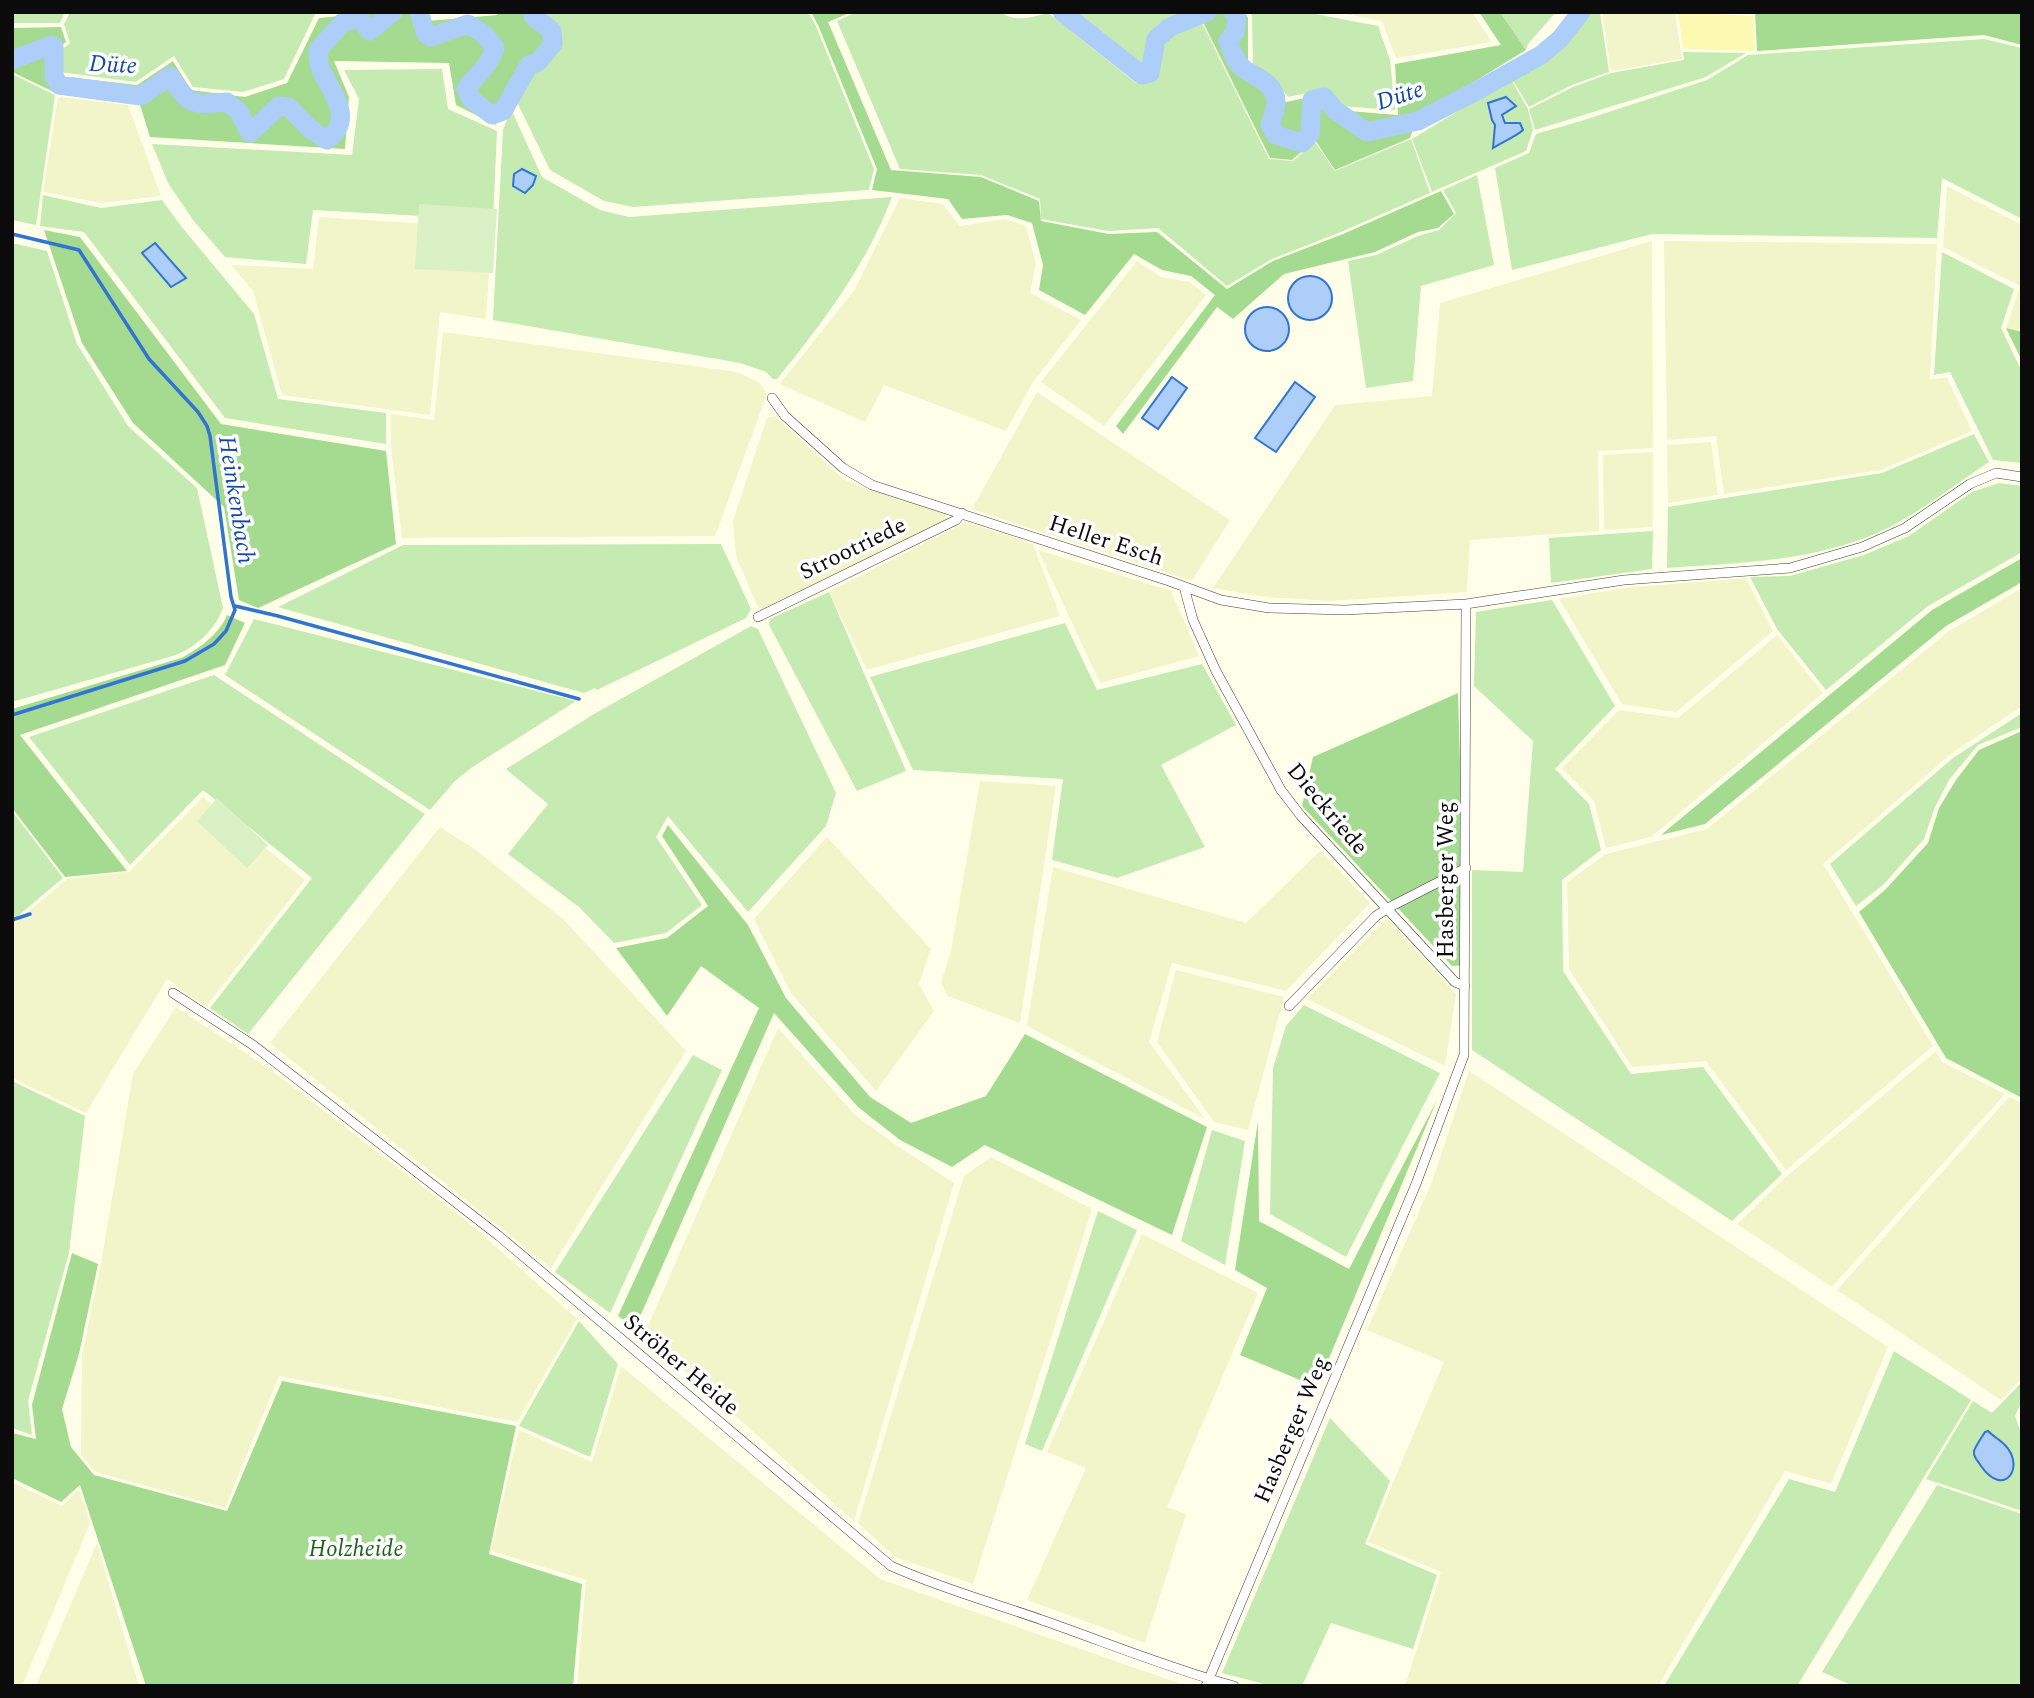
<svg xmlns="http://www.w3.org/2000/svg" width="2034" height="1698" font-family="Spectral,serif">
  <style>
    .farmland { fill: #f1f5c9 }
    .green { fill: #c5eab2 }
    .forest { fill: #a5db91 }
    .sand { fill: #fcf9b3 }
    .pitch { fill: #d9f1c4 }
    .water { fill: #accef8; stroke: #3174d1; stroke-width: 2 }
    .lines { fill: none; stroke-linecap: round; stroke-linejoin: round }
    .stream { stroke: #3174d1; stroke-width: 3.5 }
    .river { stroke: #accef8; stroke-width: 19 }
    .minor-casing { stroke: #3e3e3e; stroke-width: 10 }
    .minor { stroke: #fff; stroke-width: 9 }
    .labels { text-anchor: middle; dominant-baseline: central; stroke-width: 7; stroke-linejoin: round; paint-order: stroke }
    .street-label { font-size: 23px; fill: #0b0b0b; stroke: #fff }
    .park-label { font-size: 23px; font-style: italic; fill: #1c631a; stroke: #fff }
    .water-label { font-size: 24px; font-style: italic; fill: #12489f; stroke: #fff }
  </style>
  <rect width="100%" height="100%" fill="#ffffe9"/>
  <!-- farmland -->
  <path class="farmland" d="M 1335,12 L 1472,12 L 1492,42 L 1396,58 L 1382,21 Z
    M 1602,12 L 1675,12 L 1682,59 L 1611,71 Z
    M 58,97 L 128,105 L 161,196 L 101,203 L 43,192 Z
    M 1947,186 L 2022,225 L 2022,332 L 2006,328 L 2020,286 L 1943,247 Z
    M 900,198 L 943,204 L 960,226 L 1005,219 L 1026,226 L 1036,264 L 1030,293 L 1081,320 L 1033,382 L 1006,431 L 884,385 L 865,422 L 780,384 L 855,289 Z
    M 319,217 L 492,228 L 486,319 L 440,312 L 430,415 L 282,395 L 253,291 L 231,265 L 313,269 Z
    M 1652,241 L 1653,448 L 1598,451 L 1599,531 L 1470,540 L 1467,592 L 1330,601 L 1266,597 L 1213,588 L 1335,405 L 1432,396 L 1440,303 Z
    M 1664,241 L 1937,244 L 1930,379 L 1947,378 L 1972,431 L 1881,470 L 1724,494 L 1716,436 L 1667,440 Z
    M 1137,261 L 1161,277 L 1190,282 L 1206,295 L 1104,426 L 1041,382 Z
    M 443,332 L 737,372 L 760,383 L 767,394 L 715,536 L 402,538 L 391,447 L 391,414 L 434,420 Z
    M 1037,392 L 1230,520 L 1192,581 L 972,509 Z
    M 775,416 L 843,479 L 868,489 L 947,513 L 947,519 L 763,610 L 758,607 L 737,559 L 735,546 L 733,521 L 767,418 Z
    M 1711,442 L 1718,495 L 1668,503 L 1667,445 Z
    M 1653,452 L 1653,527 L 1604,530 L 1603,455 Z
    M 969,523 L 1033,544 L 1060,616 L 867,670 L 829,592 L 960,525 Z
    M 1038,550 L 1171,591 L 1199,656 L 1100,683 Z
    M 1746,578 L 1773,631 L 1676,712 L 1622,704 L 1559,599 L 1624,588 Z
    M 2022,588 L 2022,706 L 1951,754 L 1823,864 L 1933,1046 L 1786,1170 L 1706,1061 L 1632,1067 L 1569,969 L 1567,882 L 1606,854 L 1707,829 L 1949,631 Z
    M 1777,635 L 1823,693 L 1651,837 L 1606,848 L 1594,801 L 1562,768 L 1619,710 L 1678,718 Z
    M 980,781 L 1056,786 L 1020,1023 L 948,996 L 941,983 L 951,951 Z
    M 203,797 L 305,880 L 206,1007 L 167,979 L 86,1113 L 12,1078 L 12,925 L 67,879 L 129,872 Z
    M 440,827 L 476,850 L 563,919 L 686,1051 L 551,1268 L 270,1043 Z
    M 827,837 L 931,949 L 919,984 L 934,1011 L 876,1091 L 791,993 L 754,919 Z
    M 1320,851 L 1370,903 L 1286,991 L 1172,963 L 1149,1042 L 1205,1119 L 1027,1026 L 1053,867 L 1246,923 Z
    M 1387,918 L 1456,994 L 1445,1066 L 1307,999 Z
    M 1176,970 L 1284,997 L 1248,1130 L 1214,1122 L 1157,1042 Z
    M 176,1007 L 271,1070 L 468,1222 L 577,1319 L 517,1422 L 279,1376 L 225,1508 L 96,1472 L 81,1455 L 82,1354 L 101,1263 L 133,1074 Z
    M 778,1028 L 855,1115 L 896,1145 L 954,1183 L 854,1521 L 644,1335 Z
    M 1936,1051 L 1942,1062 L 2005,1094 L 1832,1287 L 1737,1224 L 1787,1176 Z
    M 1469,1071 L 1888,1347 L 1831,1484 L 1785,1471 L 1658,1686 L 1405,1686 L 1441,1572 L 1368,1542 L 1444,1362 L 1367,1330 L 1432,1182 Z
    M 2009,1097 L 2022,1103 L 2022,1378 L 2001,1400 L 1837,1290 Z
    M 991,1157 L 1092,1209 L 973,1584 L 895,1557 L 858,1523 L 964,1176 Z
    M 1142,1234 L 1258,1293 L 1167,1507 L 1186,1514 L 1145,1643 L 1027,1600 L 1086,1468 L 1047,1452 Z
    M 621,1366 L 880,1579 L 1187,1686 L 577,1686 L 586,1580 L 491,1551 L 519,1430 L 592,1462 Z
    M 12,1482 L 62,1506 L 79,1489 L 90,1523 L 22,1686 L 12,1686 Z
    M 97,1543 L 139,1686 L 36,1686 Z"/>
  <!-- green -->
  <path class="green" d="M 12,12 L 65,12 L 60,23 L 12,23 Z
    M 70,12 L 316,12 L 284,79 L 243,92 L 193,87 L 174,56 L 136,82 L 59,72 L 60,51 L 70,43 L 64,24 Z
    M 540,12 L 808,12 L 816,26 L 874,169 L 869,190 L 633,207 L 604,201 L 550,170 L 517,102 L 533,70 L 541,68 L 561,45 L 558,27 Z
    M 856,12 L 1001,12 C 1014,23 1033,17 1048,13 L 1136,83 L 1157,77 C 1165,35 1159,36 1201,21 L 1269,159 L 1293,161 L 1315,142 L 1335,171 L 1411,139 L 1430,193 L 1341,232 L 1272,259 L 1227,286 L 1158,228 L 1108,231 L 1041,219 L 1040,199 L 981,175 L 900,169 L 837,21 Z
    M 1077,12 L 1185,12 C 1151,24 1149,30 1143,64 Z
    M 1250,12 L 1305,12 L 1378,26 L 1390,60 L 1395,110 L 1340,106 L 1326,89 L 1288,97 L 1272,77 L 1253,64 L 1252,16 Z
    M 1500,12 L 1556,12 L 1528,44 L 1526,50 Z
    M 1590,12 L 1600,12 L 1609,72 L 1572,85 L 1529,107 L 1512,79 L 1545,61 L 1565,44 Z
    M 1984,39 L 2022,48 L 2022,219 L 1942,178 L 1937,238 L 1652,234 L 1512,270 L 1495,168 L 1529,153 L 1536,134 L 1581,121 L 1707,80 L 1748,55 Z
    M 1683,52 L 1746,53 L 1706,77 L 1535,130 L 1529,109 L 1573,87 L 1611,73 L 1684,60 Z
    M 442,69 L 448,109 L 497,131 L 493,220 L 313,210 L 306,264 L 225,257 L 193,220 L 168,183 L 152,144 L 352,155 L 359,99 L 344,70 Z
    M 12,74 L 55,95 L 36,225 L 12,220 Z
    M 1511,79 L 1528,109 L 1533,130 L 1526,151 L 1432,192 L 1412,139 Z
    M 511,109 L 542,177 L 600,210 L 629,217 L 892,197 C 867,264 822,324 777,379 L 773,379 L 766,372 L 740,363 L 493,320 L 503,130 Z
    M 1477,175 L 1494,265 L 1421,286 L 1413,381 L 1366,388 L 1348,261 L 1376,255 L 1418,236 L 1439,230 L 1456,213 L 1443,190 Z
    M 43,195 L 101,208 L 162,200 L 181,226 L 254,314 L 278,399 L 386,413 L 386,444 L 225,418 L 84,232 L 40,226 Z
    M 12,243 L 47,251 L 77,344 L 128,426 L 197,488 L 223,608 C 215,630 197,646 176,655 L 12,702 Z
    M 1942,252 L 2014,289 L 2001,328 L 2022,372 L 2022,463 L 1993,460 L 1950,372 L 1934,375 Z
    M 1974,434 L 1989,462 C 1948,489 1908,523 1862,539 C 1799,562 1732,563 1667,568 L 1668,507 L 1882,473 Z
    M 1999,483 L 2022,486 L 2022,552 L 1928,606 L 1826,690 L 1777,629 L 1750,577 L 1790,576 L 1864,555 L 1909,536 L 1972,492 Z
    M 1653,531 L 1652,569 L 1551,583 L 1549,538 Z
    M 721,544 L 751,609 L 746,618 L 597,690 L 595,688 L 584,693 L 278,607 L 403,545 Z
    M 829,592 L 906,771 L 857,791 L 769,625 L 770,619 Z
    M 1552,600 L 1615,706 L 1555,769 L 1589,804 L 1601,850 L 1562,880 L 1563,971 L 1631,1074 L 1703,1067 L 1782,1174 L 1732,1221 L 1472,1050 L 1472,870 L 1523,872 L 1533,741 L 1474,686 L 1476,612 Z
    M 254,619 L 576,701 L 471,768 L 454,782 L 430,810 L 225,675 Z
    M 1065,623 L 1097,690 L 1202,664 L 1236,725 L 1161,765 L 1205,847 L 1117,878 L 1052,860 L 1063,779 L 913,770 L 870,677 Z
    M 751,626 L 758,629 L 836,793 L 826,826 L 748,912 L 668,816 L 656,837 L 702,905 L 666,933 L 614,943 L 579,907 L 508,854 L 548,804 L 506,769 L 594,714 Z
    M 214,675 L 425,814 L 248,1034 L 210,1008 L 312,878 L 203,790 L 130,865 L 29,737 Z
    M 2022,713 L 2022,727 L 1978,745 L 1949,780 L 1935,807 L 1924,839 L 1883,885 L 1856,906 L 1830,864 L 1953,758 Z
    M 12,811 L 63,878 L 12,921 Z
    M 1304,1005 L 1440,1073 L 1346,1257 L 1270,1214 L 1273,1068 L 1286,1026 Z
    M 693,1055 L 722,1070 L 610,1313 L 555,1272 Z
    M 12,1081 L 85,1116 L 69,1253 L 28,1401 L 32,1435 L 12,1428 Z
    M 1212,1130 L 1245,1141 L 1225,1265 L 1181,1241 Z
    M 1098,1211 L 1137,1230 L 1042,1451 L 1025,1444 Z
    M 579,1321 L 618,1364 L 590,1457 L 519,1426 Z
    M 1894,1351 L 1971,1400 L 1797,1686 L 1664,1686 L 1789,1479 L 1835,1492 Z
    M 2022,1382 L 2022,1401 L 2015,1416 L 2022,1436 L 2022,1511 L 1926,1479 L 1973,1401 L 1992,1413 Z
    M 1330,1418 L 1390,1481 L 1365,1544 L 1437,1575 L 1413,1649 L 1331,1623 L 1302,1686 L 1272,1686 L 1222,1673 Z
    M 1937,1485 L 2022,1514 L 2022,1686 L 1853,1686 L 1822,1672 Z"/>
  <!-- forest -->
  <path class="forest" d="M 382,12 L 413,13 L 416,22 L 497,15 L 498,12 L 528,12 L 528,17 L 547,32 L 548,42 L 536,56 L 524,58 L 499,105 L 496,125 L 456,105 L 449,63 L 334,61 L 349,97 L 345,149 L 150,137 L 140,105 L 58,94 L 12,72 L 12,28 L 61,27 L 66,42 L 48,55 L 49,75 L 137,85 L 173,61 L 191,90 L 245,97 L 287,83 L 319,18 Z
    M 811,12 L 852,12 L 828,22 L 891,170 L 981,177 L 1039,201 L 1041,221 L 1109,234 L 1157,232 L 1227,289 L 1273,261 L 1343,234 L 1441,191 L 1454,214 L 1438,228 L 1418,232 L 1375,252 L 1284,274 L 1233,319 L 1217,307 L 1123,434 L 1116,426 L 1215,295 L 1191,276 L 1162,270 L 1134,254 L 1085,315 L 1039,290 L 1043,265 L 1032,223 L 1007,215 L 962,219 L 948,199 L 872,190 L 877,169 L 818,25 Z
    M 1198,12 L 1245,12 L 1248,18 L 1248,66 L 1269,80 L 1286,102 L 1325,94 L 1337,110 L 1398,115 L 1395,64 L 1501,45 L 1479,12 L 1500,12 L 1526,50 L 1459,91 L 1419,112 L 1410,138 L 1335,170 L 1315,140 L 1292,160 L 1270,158 Z
    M 1755,12 L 2020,12 L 2022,13 L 2022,45 L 1984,35 L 1757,51 Z
    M 44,230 L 80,237 L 221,424 L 386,451 L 396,544 L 258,608 L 239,600 L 224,507 L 133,423 L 82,343 Z
    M 2006,328 L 2022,332 L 2022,361 Z
    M 2022,558 L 2022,582 L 1946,626 L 1705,824 L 1661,835 L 1932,610 Z
    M 227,615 L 245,623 L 225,665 L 20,735 L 127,871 L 65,877 L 12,808 L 12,709 L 181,658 C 198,650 220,633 227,615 Z
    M 1458,693 L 1466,965 L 1452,966 L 1302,806 L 1313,757 Z
    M 2022,731 L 2022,1098 L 1946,1058 L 1859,912 L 1885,890 L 1928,843 L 1939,808 L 1956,780 L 1979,750 Z
    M 668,825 L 748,925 L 786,998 L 870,1097 L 911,1123 L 986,1096 L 1025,1034 L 1207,1127 L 1172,1235 L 985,1145 L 952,1167 L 900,1140 L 858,1107 L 774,1013 L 635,1328 L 618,1316 L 759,1008 L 701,966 L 667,1016 L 616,948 L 667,938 L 708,906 L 662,836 Z
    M 1437,1100 L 1317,1387 L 1240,1355 L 1267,1288 L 1235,1270 L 1258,1121 L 1259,1221 L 1349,1269 Z
    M 72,1253 L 98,1264 L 79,1354 L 62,1409 L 71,1447 L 94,1475 L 227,1511 L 282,1381 L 516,1426 L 489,1554 L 582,1584 L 573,1686 L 146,1686 L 80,1485 L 61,1502 L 12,1478 L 12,1433 L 36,1439 L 32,1405 Z"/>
  <!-- sand -->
  <path class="sand" d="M 1678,12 L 1753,16 L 1755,51 L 1683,49 Z"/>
  <!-- pitch -->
  <path class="pitch" d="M 419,204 L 497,209 L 493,273 L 415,269 Z
    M 217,798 L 268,845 L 247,868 L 197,821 Z"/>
  <!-- water -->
  <path class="water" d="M 1506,97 L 1516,106 L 1502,115 L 1505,123 L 1520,123 L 1523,130 C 1517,136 1502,142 1493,148 L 1495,125 L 1492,120 L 1488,103 Z
    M 522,169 L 536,176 L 533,185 L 525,193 L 513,186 L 514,174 Z
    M 155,243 L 186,278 L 171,287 L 142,253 Z
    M1288 298a22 22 0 1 1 44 0a22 22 0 1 1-44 0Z
    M1245 329a22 22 0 1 1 44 0a22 22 0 1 1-44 0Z
    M 1172,377 L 1187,388 L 1158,429 L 1142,418 Z
    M 1295,382 L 1315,397 L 1276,452 L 1255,438 Z
    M 1988,1431 C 1993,1436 2000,1440 2005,1445 C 2026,1467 2004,1499 1981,1466 C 1978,1461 1973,1457 1974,1451 C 1976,1445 1982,1437 1985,1432 Z"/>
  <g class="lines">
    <!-- stream -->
    <path class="stream" d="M 12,234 L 79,250 L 149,359 L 198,412 L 207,426 L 210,436 L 231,597 L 235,610 L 226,631 L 214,644 L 185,661 L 12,715
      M 235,606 L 278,616 L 579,699
      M 12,920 L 30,914"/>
    <!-- river -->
    <path class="river" d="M 419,12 L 426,34 L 431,37 L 468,24 L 485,35 L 495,48 C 488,69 478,72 466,89 L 471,99 L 492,115 L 503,111 L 529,65 L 538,62 L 553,44 L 552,31 L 533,16 L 533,12
      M 1062,12 L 1142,75 L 1150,73 L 1156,39 L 1170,27 L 1207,12
      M 1233,12 L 1237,17 L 1235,32 L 1228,41 C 1232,51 1235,62 1244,69 C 1254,76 1269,81 1274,93 C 1279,102 1273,116 1270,125 L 1276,135 L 1302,143 L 1310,134 L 1312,100 L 1324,97 L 1335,110 L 1367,132 L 1418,121 L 1482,88 L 1541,55 L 1560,39 L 1581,12
      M 12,60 L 51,45 L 54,46 L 54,76 L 59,85 L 141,96 L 170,76 C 190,106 191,105 227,102 L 238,111 L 250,133 L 279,106 L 289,107 L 310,129 L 327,140 C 357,118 329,91 320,67 C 318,61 318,56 318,50 L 343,22 L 359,18 L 370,31 L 393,12"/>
    <defs>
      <path id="minor" d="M 772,398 L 785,416 L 843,468 L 872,485 L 1169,581 L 1221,600 L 1269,608 L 1345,610 L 1466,604 L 1624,580 L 1790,568 L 1862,547 L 1905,528 L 1970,484 L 1996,473 L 2022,477
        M 1184,587 L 1193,620 L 1216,671 L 1281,790 L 1301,816 L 1455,982 L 1465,986
        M 758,617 L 956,520 L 962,513
        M 173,993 L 253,1045 L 499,1236 L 891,1566 C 940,1588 991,1602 1042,1620 C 1105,1642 1168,1668 1234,1686
        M 1289,1006 L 1376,916 L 1388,908 L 1466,868
        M 1206,1686 L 1416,1184 L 1464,1055 L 1466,604"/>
    </defs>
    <!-- minor casing -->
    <use href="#minor" class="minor-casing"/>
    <!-- minor -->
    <use href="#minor" class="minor"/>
  </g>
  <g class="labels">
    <!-- street labels -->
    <g class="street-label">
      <text transform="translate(1106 541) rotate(18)">Heller Esch</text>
      <text transform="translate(853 549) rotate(-26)">Strootriede</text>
      <text transform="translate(1327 809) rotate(50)">Dieckriede</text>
      <text transform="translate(1446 880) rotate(-90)">Hasberger Weg</text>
      <text transform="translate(681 1365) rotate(40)">Ströher Heide</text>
      <text transform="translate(1292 1430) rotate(-67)">Hasberger Weg</text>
    </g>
    <!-- park labels -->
    <g class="park-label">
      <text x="356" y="1549">Holzheide</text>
    </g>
    <!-- water labels -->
    <g class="water-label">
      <text transform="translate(113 65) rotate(3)">Düte</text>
      <text transform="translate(1400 96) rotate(-18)">Düte</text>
      <text transform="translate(236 500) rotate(81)">Heinkenbach</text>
    </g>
  </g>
  <!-- border -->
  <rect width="2034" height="1698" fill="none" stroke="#0b0b0b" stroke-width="28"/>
</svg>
